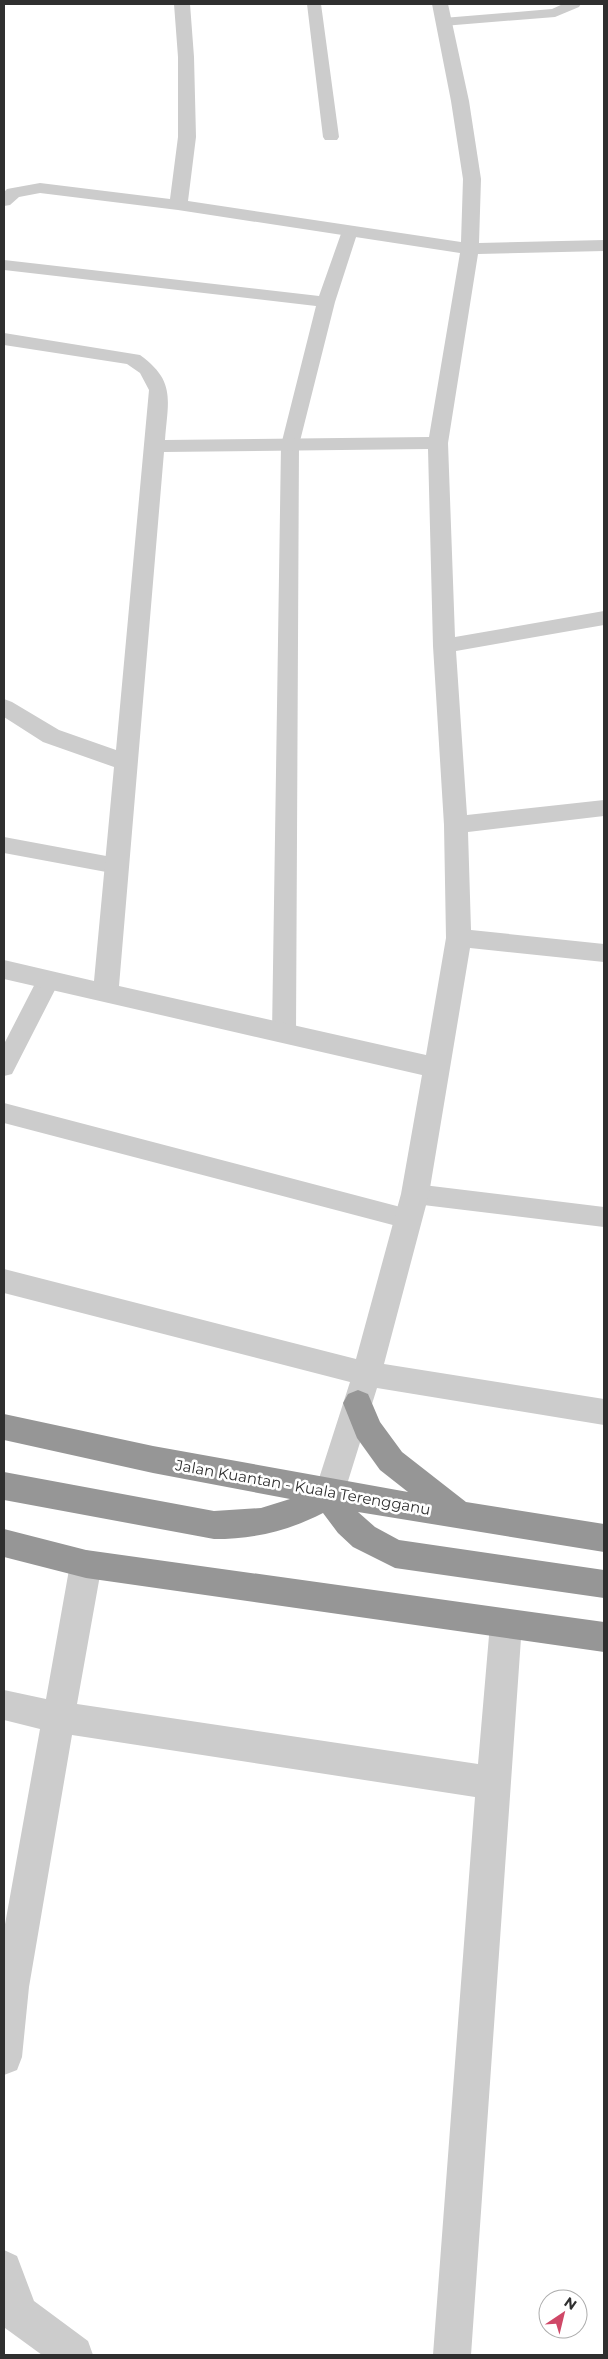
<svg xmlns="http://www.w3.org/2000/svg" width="608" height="2359" font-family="Montserrat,sans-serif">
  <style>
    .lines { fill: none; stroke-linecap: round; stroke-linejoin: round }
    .lane { fill: #ccc; fill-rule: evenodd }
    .street { fill: #ccc; fill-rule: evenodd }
    .highway { fill: #969696; fill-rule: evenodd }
    .labels { text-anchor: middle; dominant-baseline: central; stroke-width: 5; stroke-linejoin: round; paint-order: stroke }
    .street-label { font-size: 15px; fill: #2f2f2f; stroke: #fff }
  </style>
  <rect width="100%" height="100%" fill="#fff"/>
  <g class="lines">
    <!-- lane -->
    <path class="lane" d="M 307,4 L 321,4 L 339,137 L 337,140 L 325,140 L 323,137 Z
      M 563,4 L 581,4 L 579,7 L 555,17 L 443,26 L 436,22 L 443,18 L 552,9 Z
      M 350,226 L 356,227 L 358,231 L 335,302 L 299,445 L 296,1034 L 292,1040 L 284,1043 L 276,1040 L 272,1034 L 281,445 L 316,306 L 4,270 L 4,260 L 319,296 L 342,231 L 344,227 Z
      M 4,837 L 117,858 L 125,860 L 128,866 L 125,872 L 117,874 L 4,853 Z
      M 48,971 L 56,974 L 60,980 L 12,1074 L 4,1076 L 4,1044 L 40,974 Z
      M 4,1103 L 408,1209 L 417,1212 L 421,1219 L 417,1226 L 408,1229 L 4,1123 Z
      M 415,1184 L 604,1207 L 604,1227 L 415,1204 L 406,1201 L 402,1194 L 406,1187 Z"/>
    <!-- street -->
    <path class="street" d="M 174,4 L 190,4 L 194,57 L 196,137 L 188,201 L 461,242 L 463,179 L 451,101 L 432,4 L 448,4 L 469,101 L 481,179 L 479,243 L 604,240 L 604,251 L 478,254 L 448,443 L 455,637 L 604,611 L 604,625 L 456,651 L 467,815 L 604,800 L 604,816 L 468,832 L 471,930 L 604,944 L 604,962 L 470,948 L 429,1194 L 384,1364 L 604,1399 L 604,1425 L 377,1388 L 344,1494 L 340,1504 L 329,1508 L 318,1504 L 314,1494 L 350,1382 L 4,1293 L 4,1269 L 356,1359 L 401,1194 L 422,1075 L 4,979 L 4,960 L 94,981 L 114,767 L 43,742 L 4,717 L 4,699 L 12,702 L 59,730 L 116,750 L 149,390 L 140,373 L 127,364 L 4,345 L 4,333 L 140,355 C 176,381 168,400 165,440 L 429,437 L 460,253 L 178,210 L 40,193 L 19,197 L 10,205 L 4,206 L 4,192 L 7,189 L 40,183 L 170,199 L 178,137 L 178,57 ZM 428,449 L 433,646 L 444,825 L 446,938 L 426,1055 L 119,986 L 164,452 Z
      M 86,1550 L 97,1554 L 102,1564 L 77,1704 L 478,1764 L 490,1624 L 495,1614 L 506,1609 L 517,1614 L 522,1624 L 471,2355 L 433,2355 L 475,1797 L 72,1735 L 29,1987 L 22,2057 L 17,2070 L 4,2075 L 4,1930 L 40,1729 L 4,1720 L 4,1690 L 46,1699 L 70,1564 L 75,1554 Z
      M 4,2250 L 17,2256 L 34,2301 L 88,2341 L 93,2355 L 42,2355 L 5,2328 Z"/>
    <!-- highway -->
    <path class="highway" d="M 358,1390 L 368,1394 L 380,1422 L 402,1452 L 466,1502 L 604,1524 L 604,1552 L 358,1512 L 375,1527 L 399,1540 L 604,1570 L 604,1598 L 395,1568 L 353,1547 L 338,1533 L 323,1513 C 288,1531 254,1539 214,1539 L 4,1500 L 4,1472 L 214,1511 L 261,1508 L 290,1499 L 153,1473 L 4,1440 L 4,1414 L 153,1446 L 408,1492 L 380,1470 L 357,1438 L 343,1403 L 348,1394 Z
      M 4,1529 L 86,1550 L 604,1622 L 604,1652 L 86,1578 L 4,1557 Z"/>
  </g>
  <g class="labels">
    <!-- street labels -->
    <g class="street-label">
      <text transform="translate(303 1487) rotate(10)">Jalan Kuantan - Kuala Terengganu</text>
    </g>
  </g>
  <!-- border -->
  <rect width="608" height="2359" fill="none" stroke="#2f2f2f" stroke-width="10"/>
  <!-- north arrow -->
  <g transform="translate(563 2314) rotate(35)"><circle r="24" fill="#ffffff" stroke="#acacac"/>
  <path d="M0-4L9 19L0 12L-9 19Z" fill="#cf4867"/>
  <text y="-8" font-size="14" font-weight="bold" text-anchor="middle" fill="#2f2f2f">N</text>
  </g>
</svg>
